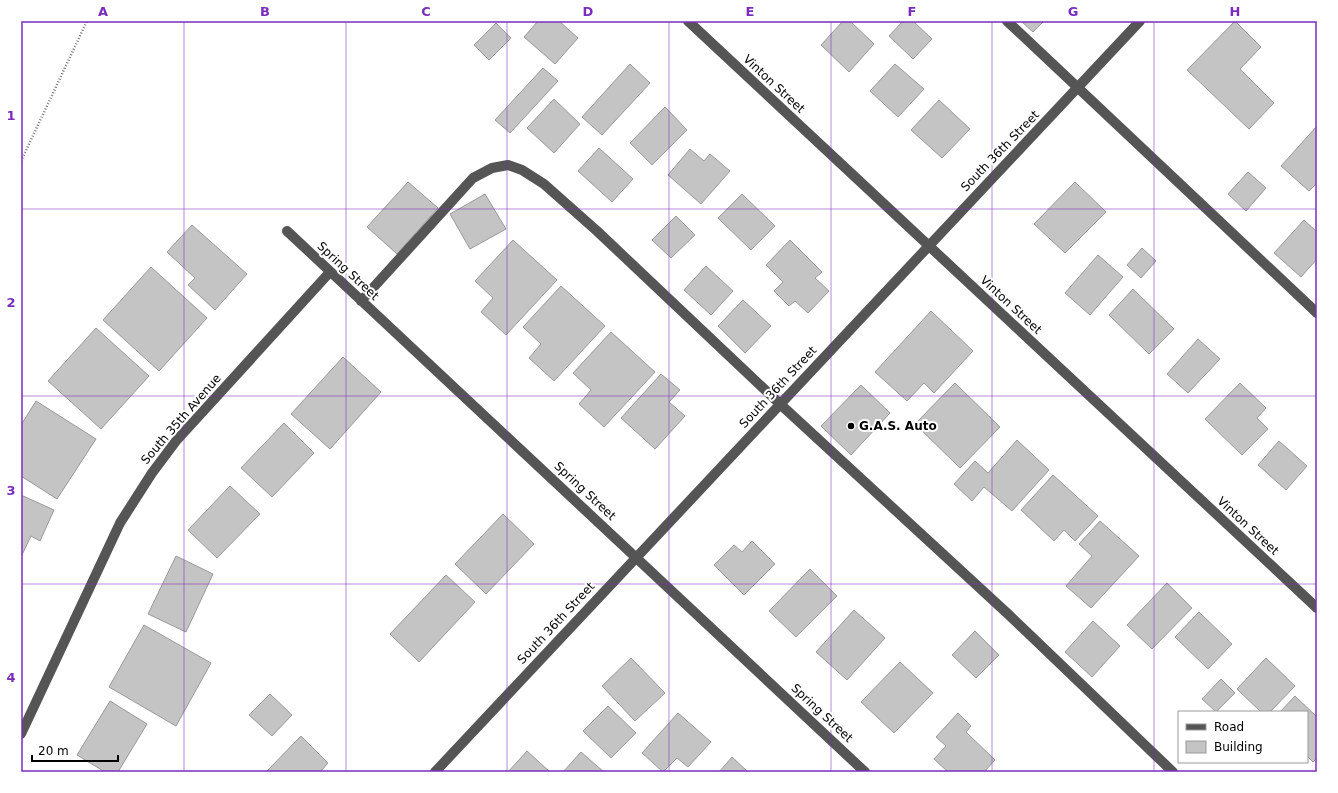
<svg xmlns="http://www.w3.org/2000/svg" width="1338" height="793" font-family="'DejaVu Sans',sans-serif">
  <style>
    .building { fill: #c4c4c4; stroke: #999 }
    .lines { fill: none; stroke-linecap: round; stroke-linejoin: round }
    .path { stroke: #777; stroke-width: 2.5; stroke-dasharray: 1 2; stroke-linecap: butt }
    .minor { stroke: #555; stroke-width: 10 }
    .grid { fill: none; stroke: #7b2cbf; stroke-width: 1; stroke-opacity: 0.55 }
    .poi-dot { fill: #000; stroke: #fff; stroke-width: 1.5 }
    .labels { text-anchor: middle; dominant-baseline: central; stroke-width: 4; stroke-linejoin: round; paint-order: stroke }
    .street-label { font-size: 12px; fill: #000; stroke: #fff }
    .poi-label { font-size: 12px; font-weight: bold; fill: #000; stroke: #fff; text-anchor: start }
    .neatline { fill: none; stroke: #7b2cbf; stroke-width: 1.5 }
    .grid-label { font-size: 13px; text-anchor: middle; font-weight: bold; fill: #7b2cbf }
  </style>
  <rect width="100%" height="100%" fill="#fff"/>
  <!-- building -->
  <path class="building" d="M 538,21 L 559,21 L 578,38 L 555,64 L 524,37 Z
    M 843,21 L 850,21 L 874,44 L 849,72 L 821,45 Z
    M 903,21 L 913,21 L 932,39 L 913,59 L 889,36 Z
    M 1021,21 L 1044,21 L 1033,32 Z
    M 1235,21 L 1261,47 L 1240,69 L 1274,103 L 1249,129 L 1187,70 Z
    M 496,23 L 511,38 L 489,60 L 474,45 Z
    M 630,64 L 650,83 L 602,135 L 582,117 Z
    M 895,64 L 924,89 L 898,117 L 870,91 Z
    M 543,68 L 558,81 L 510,133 L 495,120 Z
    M 554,99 L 580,124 L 554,153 L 527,128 Z
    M 939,100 L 970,129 L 942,158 L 911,130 Z
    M 665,107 L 687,130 L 652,165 L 630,143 Z
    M 1317,126 L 1317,183 L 1309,191 L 1281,166 Z
    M 599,148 L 633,179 L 612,202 L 578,171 Z
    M 690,149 L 704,161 L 710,154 L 730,171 L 701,204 L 668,175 Z
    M 1248,172 L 1266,188 L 1246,211 L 1228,194 Z
    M 408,182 L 438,208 L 397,254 L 367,227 Z
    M 1075,182 L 1106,212 L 1065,253 L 1034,224 Z
    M 485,194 L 506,229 L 470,249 L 450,214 Z
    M 742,194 L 775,226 L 751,250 L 718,218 Z
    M 676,216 L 695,235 L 671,258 L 652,240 Z
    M 1304,220 L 1317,232 L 1317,259 L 1301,277 L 1274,253 Z
    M 192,225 L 247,274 L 215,310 L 188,285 L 195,278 L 167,252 Z
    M 513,240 L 557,280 L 506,335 L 481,312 L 493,298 L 475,281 Z
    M 790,240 L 822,272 L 815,278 L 829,291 L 808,313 L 795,301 L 789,306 L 774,291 L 783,282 L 766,265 Z
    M 1142,248 L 1156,261 L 1141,278 L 1127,265 Z
    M 1098,255 L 1123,277 L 1090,315 L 1065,293 Z
    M 706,266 L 733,291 L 711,315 L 684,290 Z
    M 151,267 L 207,318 L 159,371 L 103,320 Z
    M 561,286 L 605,326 L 554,381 L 529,358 L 541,344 L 523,327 Z
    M 1133,289 L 1174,329 L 1149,354 L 1109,315 Z
    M 743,300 L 771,326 L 745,353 L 718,326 Z
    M 931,311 L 973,351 L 934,393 L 924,383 L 907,401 L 875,372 Z
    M 96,328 L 149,376 L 101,429 L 48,381 Z
    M 611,332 L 655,372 L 604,427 L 579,404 L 591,390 L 573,373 Z
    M 1198,339 L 1220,359 L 1188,393 L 1167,374 Z
    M 343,357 L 381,392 L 330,449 L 291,414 Z
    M 661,374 L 680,390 L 669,402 L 685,416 L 655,449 L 621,418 Z
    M 955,383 L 1000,427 L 960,468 L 915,424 Z
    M 1240,383 L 1266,408 L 1257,418 L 1268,429 L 1242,455 L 1205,419 Z
    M 861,385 L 890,413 L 851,455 L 821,426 Z
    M 36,401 L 96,439 L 57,499 L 21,476 L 21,425 Z
    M 284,423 L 314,453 L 272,497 L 241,468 Z
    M 1017,440 L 1049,470 L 1012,511 L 984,487 L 972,501 L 954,484 L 975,461 L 988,473 Z
    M 1279,441 L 1307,466 L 1286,490 L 1258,465 Z
    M 1053,475 L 1098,516 L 1075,541 L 1064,530 L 1054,541 L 1021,510 Z
    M 230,486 L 260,514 L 217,558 L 188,530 Z
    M 21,495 L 54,510 L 40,541 L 31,536 L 21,557 Z
    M 503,514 L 534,544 L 486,594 L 455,564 Z
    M 1100,521 L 1139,556 L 1091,608 L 1066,586 L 1092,556 L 1079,544 Z
    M 752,541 L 775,564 L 744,595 L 714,565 L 734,545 L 742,552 Z
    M 176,556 L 213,574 L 186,632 L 148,614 Z
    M 810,569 L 837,596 L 796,637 L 769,611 Z
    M 446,575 L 475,602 L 419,662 L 390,634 Z
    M 1167,583 L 1192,608 L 1152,649 L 1127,625 Z
    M 854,610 L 885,638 L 847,680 L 816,652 Z
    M 1199,612 L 1232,644 L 1208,669 L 1175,637 Z
    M 1093,621 L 1120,646 L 1092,677 L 1065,652 Z
    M 144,625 L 211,663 L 176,726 L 109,687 Z
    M 975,631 L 999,655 L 976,678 L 952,655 Z
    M 631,658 L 665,693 L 635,721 L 602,686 Z
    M 1266,658 L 1295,686 L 1270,712 L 1261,712 L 1237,689 Z
    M 900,662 L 933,693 L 894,733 L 861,702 Z
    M 1221,679 L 1235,693 L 1216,712 L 1202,699 Z
    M 270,694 L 292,715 L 272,736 L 249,715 Z
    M 1295,696 L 1317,717 L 1317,758 L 1313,762 L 1307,756 L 1307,712 L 1280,712 Z
    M 110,701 L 147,724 L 118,772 L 105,772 L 77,755 Z
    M 608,706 L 636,733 L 611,758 L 583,731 Z
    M 678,713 L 711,742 L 688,767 L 677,758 L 663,772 L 642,753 Z
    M 958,713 L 971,726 L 966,732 L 995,760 L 984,772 L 948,772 L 934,759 L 946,746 L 936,737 Z
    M 301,736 L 328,763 L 320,772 L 266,772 Z
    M 527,751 L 550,772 L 508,772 Z
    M 581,752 L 604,772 L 563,772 Z
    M 732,757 L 748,772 L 719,772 Z"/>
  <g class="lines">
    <!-- path -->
    <path class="path" d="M 21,161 L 87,21"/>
    <!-- minor -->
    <path class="minor" d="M 688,21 L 1317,608
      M 1007,21 L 1317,313
      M 287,231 L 865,772
      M 361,301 L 473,178 L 492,168 L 508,165 L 522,170 L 544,184 L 597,231 L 780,404 L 1008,614 L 1173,772
      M 21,734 L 120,523 L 152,473 L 176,441 L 330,272
      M 435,772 L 1140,21"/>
  </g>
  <!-- grid -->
  <path class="grid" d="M 184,21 L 184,772M 346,21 L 346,772M 507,21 L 507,772M 669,21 L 669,772M 831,21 L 831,772M 992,21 L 992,772M 1154,21 L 1154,772M 21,209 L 1317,209M 21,396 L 1317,396M 21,584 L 1317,584"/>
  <!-- markers -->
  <circle class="poi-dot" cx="851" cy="426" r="4"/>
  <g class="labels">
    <!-- street labels -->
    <g class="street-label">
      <text transform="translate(774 84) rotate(43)">Vinton Street</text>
      <text transform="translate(1000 151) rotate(-46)">South 36th Street</text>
      <text transform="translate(348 271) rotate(43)">Spring Street</text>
      <text transform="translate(1011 305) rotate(43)">Vinton Street</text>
      <text transform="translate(778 387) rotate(-47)">South 36th Street</text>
      <text transform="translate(181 419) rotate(-49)">South 35th Avenue</text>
      <text transform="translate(585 491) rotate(43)">Spring Street</text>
      <text transform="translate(1248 526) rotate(43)">Vinton Street</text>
      <text transform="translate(556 623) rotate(-47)">South 36th Street</text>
      <text transform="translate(822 713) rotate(43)">Spring Street</text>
    </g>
    <!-- poi labels -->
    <g class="poi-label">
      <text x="859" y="426">G.A.S. Auto</text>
    </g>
  </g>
  <!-- border -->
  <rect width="1338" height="793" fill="none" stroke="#ffffff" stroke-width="44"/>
  <!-- legend -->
  <rect x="1178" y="711" width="130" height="52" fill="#ffffff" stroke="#999999"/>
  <rect x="1186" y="724" width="20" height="6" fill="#555555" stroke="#999999"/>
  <text x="1214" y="731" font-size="12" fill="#000000">Road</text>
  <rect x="1186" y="741" width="20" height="12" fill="#c4c4c4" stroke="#999999"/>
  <text x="1214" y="751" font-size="12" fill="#000000">Building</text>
  <!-- scale -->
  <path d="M32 755v6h86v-6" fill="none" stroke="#000000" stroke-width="2"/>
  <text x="38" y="755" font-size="12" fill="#000000" stroke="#ffffff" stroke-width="3" paint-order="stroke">20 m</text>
  <rect x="22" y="22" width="1294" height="749" class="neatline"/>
  <g class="grid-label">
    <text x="103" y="16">A</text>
    <text x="265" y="16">B</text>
    <text x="426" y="16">C</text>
    <text x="588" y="16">D</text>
    <text x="750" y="16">E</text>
    <text x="912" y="16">F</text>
    <text x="1073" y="16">G</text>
    <text x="1235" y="16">H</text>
    <text x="11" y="120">1</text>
    <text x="11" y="307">2</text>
    <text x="11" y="495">3</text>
    <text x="11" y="682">4</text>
  </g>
</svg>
